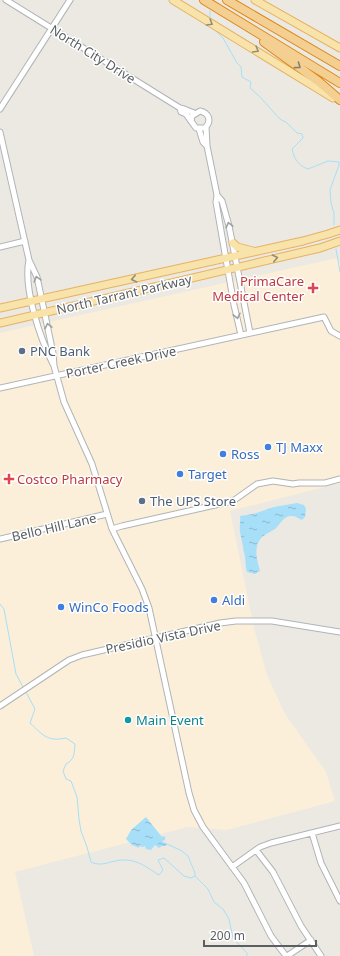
<svg xmlns="http://www.w3.org/2000/svg" width="340" height="956" font-family="'Noto Sans',sans-serif">
  <style>
    .commercial { fill: #fbefd9 }
    .water { fill: url(#water-ripples) }
    .lines { fill: none; stroke-linecap: round; stroke-linejoin: round }
    .stream { stroke: #a7dff8; stroke-width: 1 }
    .minor-casing { stroke: #b0b4b7; stroke-width: 7 }
    .major-casing { stroke: #e6b162; stroke-width: 9 }
    .highway-casing { stroke: #de8511; stroke-width: 10 }
    .minor { stroke: #fff; stroke-width: 5 }
    .major { stroke: #f8e3ab; stroke-width: 7 }
    .highway { stroke: #f4cf92; stroke-width: 8 }
    .oneway { stroke: #928d7c }
    .oneway2 { stroke: #898170 }
    .oneway3 { stroke: #9d9fa1 }
    .health-dot { fill: #e0444e; stroke: #fff; stroke-width: 1.5 }
    .service-dot { fill: #5c6f8a; stroke: #fff; stroke-width: 1.5 }
    .shop-dot { fill: #3f7fe0; stroke: #fff; stroke-width: 1.5 }
    .culture-dot { fill: #0f9aa8; stroke: #fff; stroke-width: 1.5 }
    .labels { text-anchor: middle; dominant-baseline: central; stroke-width: 3; stroke-linejoin: round; paint-order: stroke }
    .street-label { font-size: 13px; fill: #5b5f62; stroke: #fff }
    .health-label { font-size: 13px; fill: #be3a42; stroke: #fff; text-anchor: end }
    .service-label { font-size: 13px; fill: #4e5e75; stroke: #fff; text-anchor: start }
    .shop-label { font-size: 13px; fill: #366cbe; stroke: #fff; text-anchor: start }
    .culture-label { font-size: 13px; fill: #0d838f; stroke: #fff; text-anchor: start }
  </style>
  <defs>
    <pattern id="water-ripples" width="26" height="14" patternUnits="userSpaceOnUse"><rect width="26" height="14" fill="#a7dff8"/><path d="M2 4q2-2 4 0t4 0M15 11q2-2 4 0t4 0" fill="none" stroke="#8bb8cc"/></pattern>
  </defs>
  <rect width="100%" height="100%" fill="#ece9e3"/>
  <!-- commercial -->
  <path class="commercial" d="M 337,258 L 340,264 L 340,483 L 230,511 L 254,628 L 267,675 L 285,714 L 326,772 L 335,801 L 227,830 L 188,827 L 15,872 L 34,956 L 0,956 L 0,333 Z"/>
  <!-- water -->
  <path class="water" d="M 297,503 L 304,505 L 306,509 L 305,517 L 302,520 C 299,519 296,516 293,516 C 284,515 281,523 276,528 C 269,534 260,534 257,547 C 255,554 258,563 260,571 L 255,574 L 247,572 C 245,567 246,562 245,557 C 243,548 242,540 240,532 C 239,526 241,521 240,516 L 253,514 L 274,507 Z
    M 146,817 L 162,837 L 165,836 L 165,840 L 162,841 L 167,844 L 166,846 L 162,846 L 159,848 L 155,845 L 151,850 L 146,849 L 145,846 L 143,847 L 139,846 L 139,848 L 132,845 L 126,839 L 131,830 Z"/>
  <g class="lines">
    <!-- stream -->
    <path class="stream" d="M 210,19 L 210,11
      M 215,30 L 223,38 L 237,63 L 241,67 L 242,77 L 251,82 L 250,88 L 260,97 L 280,119 L 287,123 L 297,133 L 302,134 L 303,138 L 292,149 C 294,159 299,166 308,169 L 328,161 L 339,162 L 339,165 L 330,190 L 331,203 L 334,213 L 334,225
      M 336,249 L 340,272
      M 0,604 L 4,609 L 16,674 L 23,687
      M 26,692 L 35,709 L 30,723 C 43,735 47,742 66,738 L 75,744 C 74,754 75,759 66,764 L 63,771 L 66,779 L 71,781 L 77,797 L 79,819 L 81,831 L 87,847 L 91,862 C 102,868 113,859 125,860 C 138,860 148,868 159,875 L 163,870 L 158,860 L 164,858 L 184,876 L 191,878 L 195,876
      M 167,844 L 182,851 L 188,856 L 195,873 L 195,876 L 208,889 L 214,902 L 223,909 L 229,919 L 233,938 L 247,953 L 247,956"/>
    <defs>
      <path id="minor" d="M 6,0 L 180,108 L 184,109 L 194,113
        M 180,108 L 181,112 L 186,114 L 196,128 L 205,128 C 212,121 209,113 200,111 L 192,116 L 191,121
        M 0,109 L 70,0
        M 199,129 L 203,142 L 207,146 L 206,127
        M 0,132 L 29,260 L 37,277 L 53,353 L 54,366 L 64,402 L 92,464 L 112,529 L 142,589 L 149,608 L 189,793 L 194,810 L 203,827 L 244,883 L 271,936 L 286,956
        M 207,146 L 217,195 L 216,202 L 234,305 L 241,335
        M 217,195 L 222,201 L 229,226 L 250,333
        M 0,247 L 25,241
        M 29,260 C 23,288 40,338 53,364
        M 0,388 L 324,317 L 331,331 L 340,336
        M 112,529 L 122,526 L 233,501 L 257,484 L 273,481 L 293,484 L 299,483 L 325,483 L 340,479
        M 0,539 L 107,514
        M 0,706 L 69,660 L 82,655 L 220,623 L 236,621 L 272,621 L 340,632
        M 312,833 L 321,863 L 340,901
        M 256,850 L 273,872 L 301,926 L 321,956
        M 232,867 L 260,847 L 271,843 L 340,826
        M 287,956 L 311,940"/>
      <path id="major" d="M 173,0 L 333,98
        M 255,0 L 340,48
        M 233,243 L 237,247 L 253,251
        M 0,308 L 303,241 L 328,234 L 340,230
        M 0,323 L 320,248 L 340,241"/>
      <path id="highway" d="M 204,0 L 340,83
        M 227,0 L 340,66
        M 264,42 L 318,81 L 340,100"/>
    </defs>
    <!-- minor casing -->
    <use href="#minor" class="minor-casing"/>
    <!-- major casing -->
    <use href="#major" class="major-casing"/>
    <!-- highway casing -->
    <use href="#highway" class="highway-casing"/>
    <!-- minor -->
    <use href="#minor" class="minor"/>
    <!-- major -->
    <use href="#major" class="major"/>
    <!-- highway -->
    <use href="#highway" class="highway"/>
  </g>
  <!-- one-way arrows -->
  <defs><path id="oneway-chevron" d="M-2-3.5L2.5 0L-2 3.5" fill="none" stroke-width="1.6" stroke-linecap="round" stroke-linejoin="round"/></defs>
  <g class="oneway">
    <use href="#oneway-chevron" transform="translate(210 23) rotate(31)"/>
    <use href="#oneway-chevron" transform="translate(256 50) rotate(31)"/>
    <use href="#oneway-chevron" transform="translate(275 258) rotate(-13)"/>
    <use href="#oneway-chevron" transform="translate(134 279) rotate(167)"/>
  </g>
  <use class="oneway2" href="#oneway-chevron" transform="translate(298 66) rotate(36)"/>
  <g class="oneway3">
    <use href="#oneway-chevron" transform="translate(229 225) rotate(-104)"/>
    <use href="#oneway-chevron" transform="translate(37 279) rotate(-106)"/>
    <use href="#oneway-chevron" transform="translate(237 316) rotate(77)"/>
    <use href="#oneway-chevron" transform="translate(48 326) rotate(-102)"/>
  </g>
  <!-- markers -->
  <g class="health-dot">
    <path d="M311 282h4v4h4v4h-4v4h-4v-4h-4v-4h4z"/>
    <path d="M7 473h4v4h4v4h-4v4h-4v-4h-4v-4h4z"/>
  </g>
  <g class="service-dot">
    <circle cx="22" cy="351" r="4"/>
    <circle cx="142" cy="501" r="4"/>
  </g>
  <g class="shop-dot">
    <circle cx="268" cy="447" r="4"/>
    <circle cx="223" cy="454" r="4"/>
    <circle cx="180" cy="474" r="4"/>
    <circle cx="214" cy="600" r="4"/>
    <circle cx="61" cy="607" r="4"/>
  </g>
  <circle class="culture-dot" cx="128" cy="720" r="4"/>
  <g class="labels">
    <!-- street labels -->
    <g class="street-label">
      <text transform="translate(93 54) rotate(32)">North City Drive</text>
      <text transform="translate(124 294) rotate(-13)">North Tarrant Parkway</text>
      <text transform="translate(121 362) rotate(-12)">Porter Creek Drive</text>
      <text transform="translate(54 527) rotate(-13)">Bello Hill Lane</text>
      <text transform="translate(163 637) rotate(-12)">Presidio Vista Drive</text>
    </g>
    <!-- health labels -->
    <g class="health-label">
      <text x="304" y="281">PrimaCare<tspan x="304" dy="15">Medical Center</tspan></text>
      <text x="17" y="479" text-anchor="start">Costco Pharmacy</text>
    </g>
    <!-- service labels -->
    <g class="service-label">
      <text x="30" y="351">PNC Bank</text>
      <text x="150" y="501">The UPS Store</text>
    </g>
    <!-- shop labels -->
    <g class="shop-label">
      <text x="276" y="447">TJ Maxx</text>
      <text x="231" y="454">Ross</text>
      <text x="188" y="474">Target</text>
      <text x="222" y="600">Aldi</text>
      <text x="69" y="607">WinCo Foods</text>
    </g>
    <!-- culture labels -->
    <g class="culture-label">
      <text x="136" y="720">Main Event</text>
    </g>
  </g>
  <!-- scale -->
  <path d="M204 940v6h112v-6" fill="none" stroke="#5b5f62" stroke-width="2"/>
  <text x="210" y="940" font-size="12" fill="#5b5f62" stroke="#ffffff" stroke-width="3" paint-order="stroke">200 m</text>
</svg>
